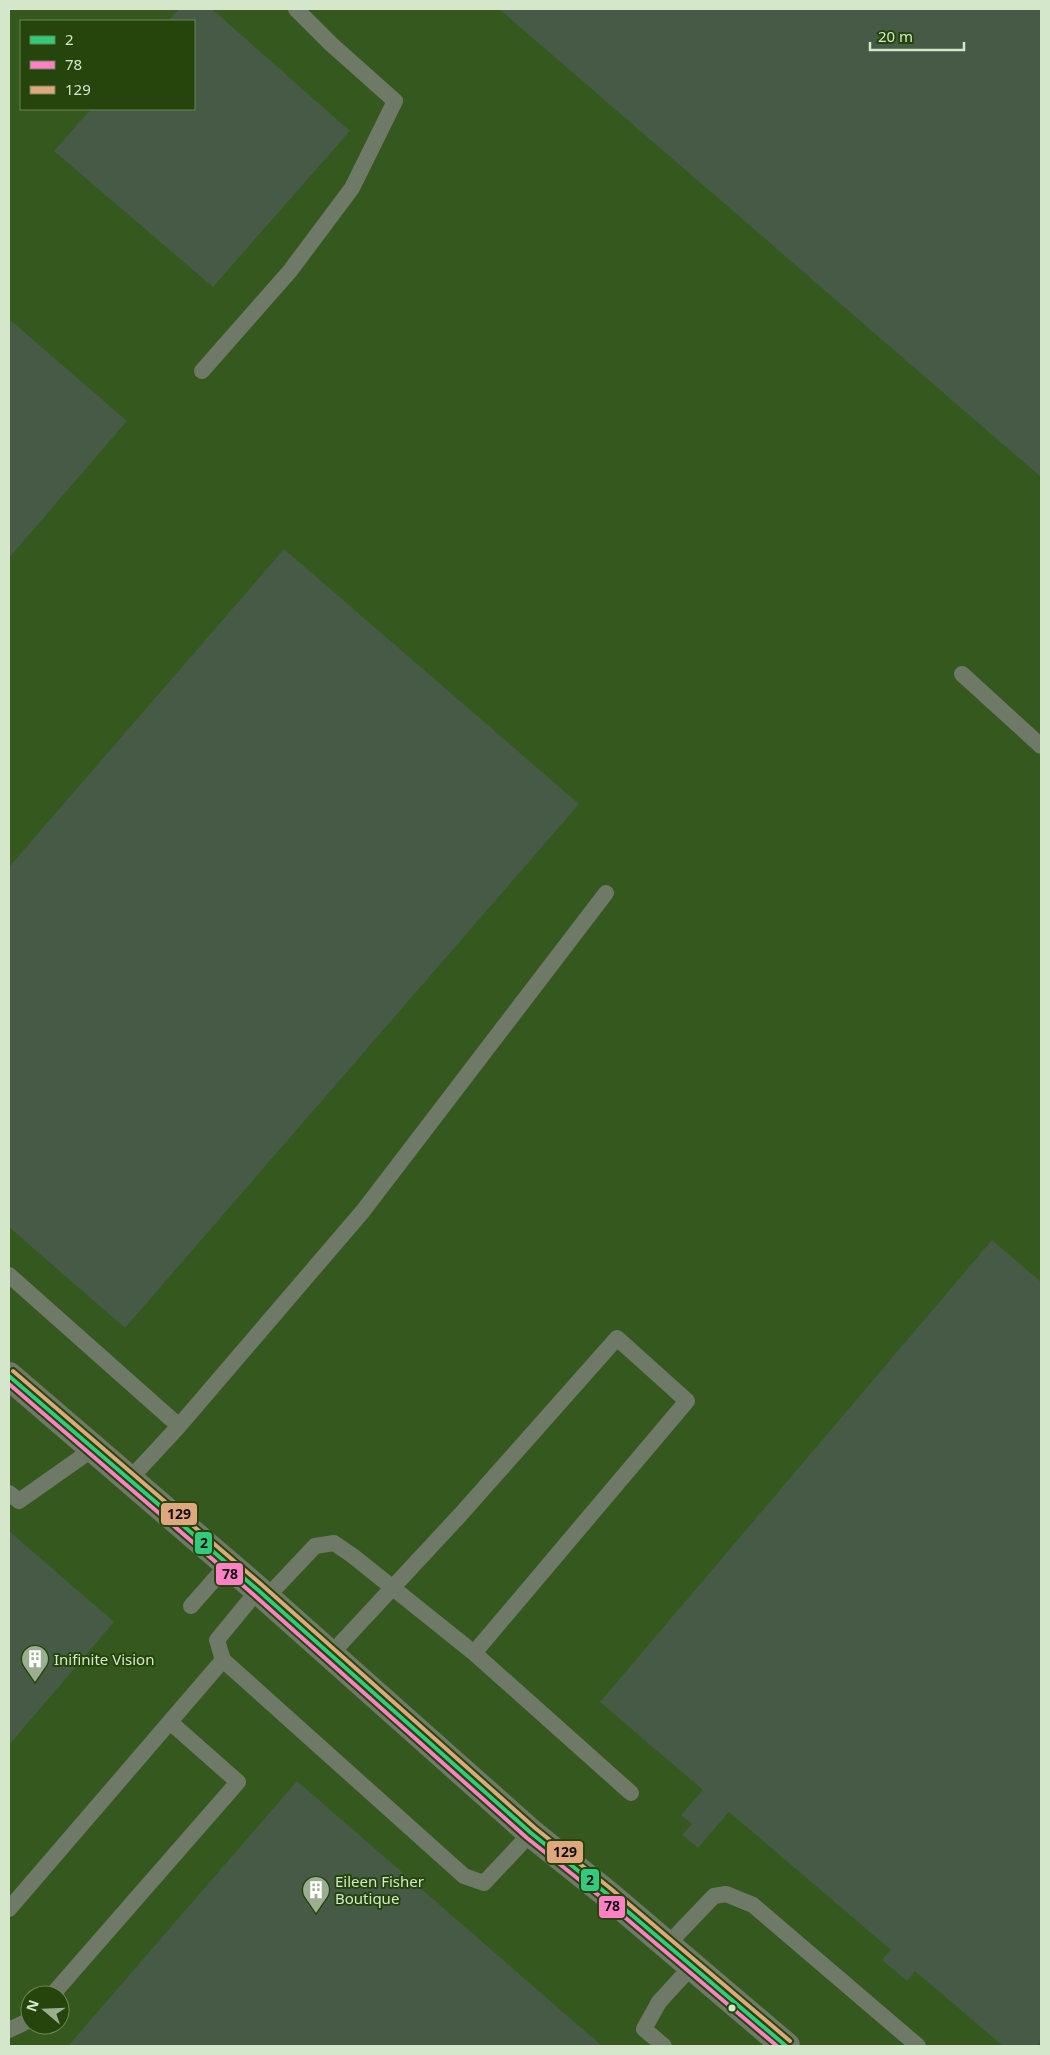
<svg xmlns="http://www.w3.org/2000/svg" width="1050" height="2055" font-family="'Noto Sans',sans-serif">
  <style>
    .built { fill: #35581e; fill-rule: evenodd }
    .building { fill: #465a45 }
    .lines { fill: none; stroke-linecap: round; stroke-linejoin: round }
    .lane { stroke: #6e7967; stroke-width: 16 }
    .street { stroke: #6e7967; stroke-width: 28 }
    .bus-1-casing { stroke: #25450d; stroke-width: 8 }
    .bus-2-casing { stroke: #25450d; stroke-width: 8 }
    .bus-3-casing { stroke: #25450d; stroke-width: 8 }
    .bus-1 { stroke: #33ca7d; stroke-width: 4 }
    .bus-2 { stroke: #ff80c5; stroke-width: 4 }
    .bus-3 { stroke: #dfa77e; stroke-width: 4 }
    .bus-dot { fill: #d4e7ca; stroke: #25450d; stroke-width: 2 }
    .labels { text-anchor: middle; dominant-baseline: central; stroke-width: 4; stroke-linejoin: round; paint-order: stroke }
    .poi-label { font-size: 15px; fill: #d4e7ca; stroke: #25450d; text-anchor: start }
    .line-badge { stroke: #25450d; stroke-width: 2 }
    .pale-badge-label { font-size: 14px; text-anchor: middle; font-weight: bold; fill: #111 }
  </style>
  <rect width="100%" height="100%" fill="#324326"/>
  <!-- built -->
  <path class="built" d="M 9,9 L 1041,9 L 1041,2046 L 9,2046 ZM 21,21 L 194,21 L 194,109 L 21,109 ZM 30,1995 L 60,1995 L 60,2025 L 30,2025 Z"/>
  <!-- building -->
  <path class="building" d="M 179,9 L 212,9 L 350,131 L 213,287 L 54,151 L 91,109 L 194,109 L 194,21 L 168,21 Z
    M 499,9 L 1041,9 L 1041,477 Z
    M 9,319 L 127,421 L 9,558 Z
    M 284,549 L 579,804 L 125,1328 L 9,1227 L 9,867 Z
    M 992,1240 L 1041,1282 L 1041,2041 L 1037,2046 L 1003,2046 L 915,1971 L 907,1981 L 882,1960 L 891,1950 L 729,1812 L 698,1848 L 682,1835 L 692,1824 L 681,1815 L 703,1790 L 600,1702 Z
    M 9,1531 L 114,1622 L 9,1745 Z
    M 297,1781 L 602,2046 L 68,2046 Z"/>
  <g class="lines">
    <!-- lane -->
    <path class="lane" d="M 202,371 L 290,271 L 352,188 L 395,101 L 331,44 L 296,9
      M 962,674 L 1041,746
      M 9,1275 L 179,1426
      M 129,1480 L 179,1426 L 363,1211 L 606,893
      M 9,1493 L 19,1501 L 93,1449
      M 258,1590 L 217,1640 L 223,1660 L 464,1876 L 484,1883 L 531,1833
      M 266,1598 L 315,1546 L 334,1543 L 353,1556 L 474,1653 L 631,1793
      M 191,1606 L 228,1564
      M 330,1655 L 461,1514 L 617,1338 L 687,1401 L 474,1653
      M 9,1909 L 223,1660
      M 667,1945 L 714,1896 L 726,1894 L 753,1905 L 918,2046
      M 52,1995 L 238,1782 L 170,1722
      M 9,2030 L 30,2020
      M 664,2046 L 644,2029 L 659,2002 L 692,1966"/>
    <!-- street -->
    <path class="street" d="M 9,1376 L 258,1590 L 531,1833 L 606,1893 L 786,2046"/>
    <defs>
      <path id="bus-1" d="M 9,1376 L 258,1590 L 531,1833 L 606,1893 L 786,2046"/>
      <path id="bus-2" d="M 9,1384 L 254,1595 L 527,1838 L 602,1898 L 777,2046"/>
      <path id="bus-3" d="M 13,1371 L 262,1585 L 535,1828 L 610,1888 L 790,2041"/>
    </defs>
    <!-- bus-1 casing -->
    <use href="#bus-1" class="bus-1-casing"/>
    <!-- bus-2 casing -->
    <use href="#bus-2" class="bus-2-casing"/>
    <!-- bus-3 casing -->
    <use href="#bus-3" class="bus-3-casing"/>
    <!-- bus-1 -->
    <use href="#bus-1" class="bus-1"/>
    <!-- bus-2 -->
    <use href="#bus-2" class="bus-2"/>
    <!-- bus-3 -->
    <use href="#bus-3" class="bus-3"/>
  </g>
  <!-- icons -->
  <defs>
    <symbol id="building-pin" viewBox="-11 -11 22 30"><path d="M0 17L-7.5 6A9.5 9.5 0 1 1 7.5 6Z" fill="#9bae91" stroke="#25450d"/><path d="M-4-6H4V6H1V3H-1V6H-4ZM-2.5-4.3h1.7v1.8h-1.7ZM.8-4.3h1.7v1.8H.8ZM-2.5-1h1.7V.8h-1.7ZM.8-1h1.7V.8H.8Z" fill="#fff"/></symbol>
  </defs>
  <g fill-rule="evenodd">
    <use href="#building-pin" x="19" y="1643" width="32" height="43"/>
    <use href="#building-pin" x="300" y="1874" width="32" height="43"/>
  </g>
  <!-- markers -->
  <circle class="bus-dot" cx="732" cy="2008" r="4.5"/>
  <g class="labels">
    <!-- poi labels -->
    <g class="poi-label">
      <text x="54" y="1659">Inifinite Vision</text>
      <text x="335" y="1881">Eileen Fisher<tspan x="335" dy="17">Boutique</tspan></text>
    </g>
  </g>
  <g class="line-badge">
    <rect x="160" y="1502" width="38" height="24" rx="5" fill="#dfa77e"/>
    <rect x="194" y="1531" width="19" height="24" rx="5" fill="#33ca7d"/>
    <rect x="215" y="1562" width="29" height="24" rx="5" fill="#ff80c5"/>
    <rect x="546" y="1840" width="38" height="24" rx="5" fill="#dfa77e"/>
    <rect x="580" y="1868" width="20" height="24" rx="5" fill="#33ca7d"/>
    <rect x="598" y="1895" width="28" height="24" rx="5" fill="#ff80c5"/>
  </g>
  <g class="pale-badge-label">
    <text x="179" y="1519">129</text>
    <text x="204" y="1548">2</text>
    <text x="230" y="1579">78</text>
    <text x="565" y="1857">129</text>
    <text x="590" y="1885">2</text>
    <text x="612" y="1911">78</text>
  </g>
  <!-- border -->
  <rect width="1050" height="2055" fill="none" stroke="#d4e7ca" stroke-width="20"/>
  <!-- legend -->
  <rect x="20" y="20" width="175" height="90" fill="#25450d" stroke="#6b8659"/>
  <rect x="30" y="36" width="25" height="8" fill="#33ca7d" stroke="#6b8659"/>
  <text x="65" y="45" font-size="15" fill="#d4e7ca">2</text>
  <rect x="30" y="61" width="25" height="8" fill="#ff80c5" stroke="#6b8659"/>
  <text x="65" y="70" font-size="15" fill="#d4e7ca">78</text>
  <rect x="30" y="86" width="25" height="8" fill="#dfa77e" stroke="#6b8659"/>
  <text x="65" y="95" font-size="15" fill="#d4e7ca">129</text>
  <!-- north arrow -->
  <g transform="translate(45 2010) rotate(289)"><circle r="24" fill="#25450d" stroke="#6b8659"/>
  <path d="M0-4L9 19L0 12L-9 19Z" fill="#9bae91"/>
  <text y="-8" font-size="14" font-weight="bold" text-anchor="middle" fill="#d4e7ca">N</text>
  </g>
  <!-- scale -->
  <path d="M870 42v8h94v-8" fill="none" stroke="#d4e7ca" stroke-width="2.5"/>
  <text x="878" y="42" font-size="15" fill="#d4e7ca" stroke="#25450d" stroke-width="4" paint-order="stroke">20 m</text>
</svg>
